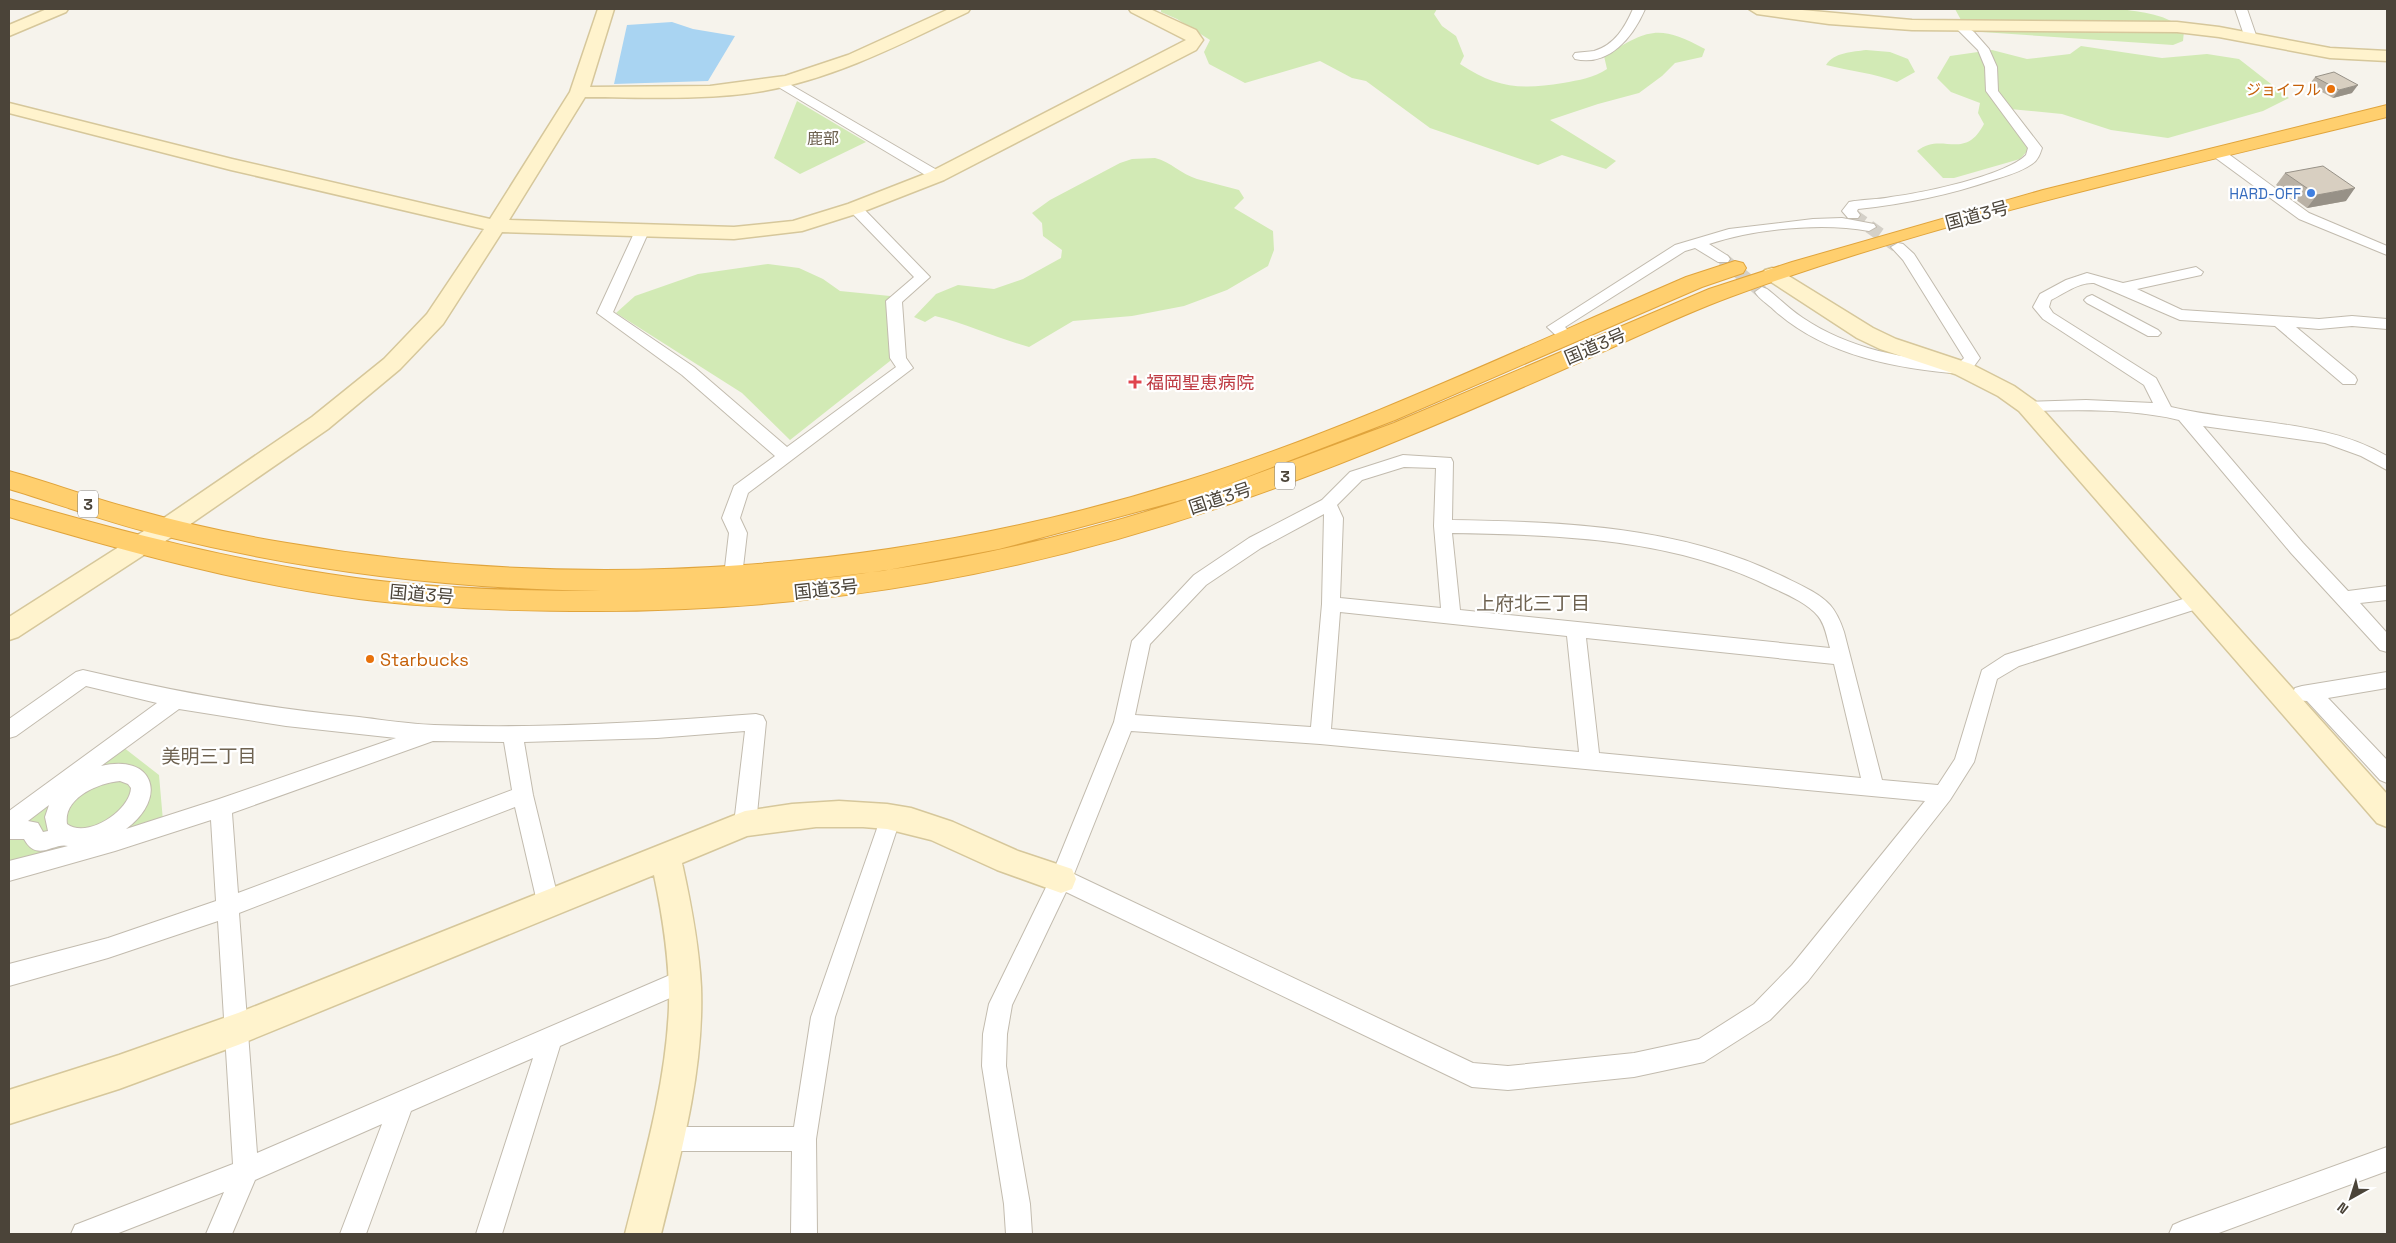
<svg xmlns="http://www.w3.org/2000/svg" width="2396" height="1243" font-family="'Space Grotesk','Noto Sans JP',sans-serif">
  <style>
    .green { fill: #d2eab5 }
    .water { fill: #a9d4f2 }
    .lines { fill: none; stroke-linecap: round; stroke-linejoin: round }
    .street-tunnel { stroke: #d4d0c8; stroke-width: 13; stroke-dasharray: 13 7; stroke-linecap: butt }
    .street-casing { stroke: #c2bbae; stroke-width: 2 }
    .secondary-casing { stroke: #d6c79b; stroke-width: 3 }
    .highway-casing { stroke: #e0a43c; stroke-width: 2 }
    .street { fill: #fff; fill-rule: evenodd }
    .secondary { fill: #fff3cd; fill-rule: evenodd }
    .highway { fill: #ffcf6e; fill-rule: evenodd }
    .wall { fill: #bab2a6 }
    .shaded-wall { fill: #979187 }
    .building { fill: #d8cfc1; stroke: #979187 }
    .food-dot { fill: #e8710a; stroke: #fff; stroke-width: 2 }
    .shop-dot { fill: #3f7fe0; stroke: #fff; stroke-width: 2 }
    .health-dot { fill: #e0444e; stroke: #fff; stroke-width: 2 }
    .labels { text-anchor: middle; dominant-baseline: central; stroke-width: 4.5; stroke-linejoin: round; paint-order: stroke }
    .far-food-label { font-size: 15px; fill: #c56008; stroke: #fff; text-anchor: end }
    .far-shop-label { font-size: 15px; fill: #366cbe; stroke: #fff; text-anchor: end }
    .far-quarter-label { font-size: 16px; fill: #6e6250; stroke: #fff }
    .shield { fill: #fff; stroke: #817c74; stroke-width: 1 }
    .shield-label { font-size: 16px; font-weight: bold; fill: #4b4439 }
    .street-label { font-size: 18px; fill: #4b4439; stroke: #fff }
    .health-label { font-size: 18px; fill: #be3a42; stroke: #fff; text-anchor: start }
    .food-label { font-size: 18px; fill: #c56008; stroke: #fff; text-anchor: start }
    .neighbourhood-label { font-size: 19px; fill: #6e6250; stroke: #fff }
  </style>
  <rect width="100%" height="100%" fill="#f6f3ec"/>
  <!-- green -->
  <path class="green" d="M 1161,9 L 1437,9 L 1434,14 L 1442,26 L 1456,36 L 1464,56 L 1460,64 C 1496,88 1521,90 1563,83 C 1579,80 1594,78 1607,69 L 1604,56 C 1647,30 1658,23 1705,49 L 1702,57 L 1675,63 L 1662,76 L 1639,93 L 1598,104 L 1550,120 L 1616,161 L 1606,169 L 1562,155 L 1538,165 L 1430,128 L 1366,81 L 1352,78 L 1320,61 L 1245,83 L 1209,64 L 1204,52 L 1210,40 L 1177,19 L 1161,12 Z
    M 1955,9 L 2119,9 C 2141,12 2169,14 2184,31 L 2183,41 L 2173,45 L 1967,31 Z
    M 2081,46 L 2162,58 L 2207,54 L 2239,59 L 2289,98 L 2263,111 L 2168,138 L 2111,130 L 2062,114 L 2010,109 L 2008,121 L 2025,135 L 2031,147 L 2020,159 L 1954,178 L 1943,178 L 1917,151 C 1942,131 1964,162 1984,124 L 1978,113 L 1980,103 L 1951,92 L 1937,78 L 1950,56 L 1992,50 L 2027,59 L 2070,54 Z
    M 1866,50 L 1890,52 L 1908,59 L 1915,72 L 1897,82 C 1874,73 1850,71 1826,65 C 1834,52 1853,52 1866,50 Z
    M 797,101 L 866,142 L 800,174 L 774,158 Z
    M 1155,158 C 1171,162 1181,174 1197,179 C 1211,183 1225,186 1239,190 L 1244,198 L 1234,208 L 1273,231 L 1274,250 L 1268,266 L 1227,290 L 1184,306 L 1132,316 L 1073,321 L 1029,347 C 997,338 967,324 935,316 L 925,322 L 914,317 L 936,294 L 958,285 L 994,289 L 1023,279 L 1061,258 L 1062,250 L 1043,236 L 1042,223 L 1032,213 L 1050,200 L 1120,163 L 1132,159 Z
    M 768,264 L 799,268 L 823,279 L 840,291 L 890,296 L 896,339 L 890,361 L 790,440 L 742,393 L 616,313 L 635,296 L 698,274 Z
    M 123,747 L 159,775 L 163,821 L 9,863 L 9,832 Z"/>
  <!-- water -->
  <path class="water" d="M 672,22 L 693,29 L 735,36 L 708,81 L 614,84 L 627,25 Z"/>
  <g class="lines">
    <!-- street-tunnel -->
    <path class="street-tunnel" d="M 1853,215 L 1898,247
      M 1723,259 L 1762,292"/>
    <defs>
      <path id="street" d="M 1633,9 L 1645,9 C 1633,37 1609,67 1575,59 L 1573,56 L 1575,53 C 1581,52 1588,52 1594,51 C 1615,45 1625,27 1633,9 Z
        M 2235,9 L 2247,9 L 2257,38 L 2255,41 L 2247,41 L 2245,38 Z
        M 1960,22 L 1974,32 L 1989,49 L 1997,67 L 1998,91 L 2042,148 C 2040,154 2038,160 2032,164 C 2021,172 2006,176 1993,180 C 1949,195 1905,204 1858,209 L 1857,211 L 1860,215 L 1858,218 L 1848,218 L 1842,211 L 1849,202 C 1863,199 1877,200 1891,197 C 1922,193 2005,176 2026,155 L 2028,148 L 1986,91 L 1985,67 L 1978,50 L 1954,26 Z
        M 779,78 L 942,173 L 944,176 L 942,179 L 932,179 L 775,85 L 773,82 L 775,79 Z
        M 2218,149 L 2223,150 L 2309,213 L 2387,246 L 2387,255 L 2299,219 L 2213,156 L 2211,153 Z
        M 855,204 L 860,205 L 930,277 L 902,302 L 906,358 L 913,368 L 748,493 L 740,518 L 747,533 L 742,576 L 739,581 L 733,583 L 727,581 L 724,576 L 729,533 L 722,518 L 734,486 L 775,456 L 682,375 L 597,313 L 635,231 L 642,227 L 647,228 L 649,231 L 613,312 L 694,367 L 787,447 L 896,367 L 890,358 L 886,301 L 914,277 L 850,211 L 848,208 Z
        M 1842,218 L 1874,224 L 1876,227 L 1869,231 C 1821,222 1755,229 1709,244 L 1728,256 L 1730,259 L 1728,262 L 1718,262 L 1695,248 L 1685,251 L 1565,327 L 1575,337 L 1572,341 L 1562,341 L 1547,327 L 1675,245 L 1729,229 L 1813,219 Z
        M 1898,243 L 1903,244 L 1914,254 L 1980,358 L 1969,373 L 1963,374 C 1897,369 1825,356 1774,310 C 1768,304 1759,299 1755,292 L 1762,287 L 1767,289 C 1779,298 1790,310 1803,318 C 1849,349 1904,359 1959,363 L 1964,358 L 1903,260 L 1891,247 Z
        M 2196,267 L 2203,272 L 2201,275 L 2137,289 L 2182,310 L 2319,319 L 2352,316 L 2387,319 L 2387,329 L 2352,326 L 2319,329 L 2296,327 L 2355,376 L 2357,380 L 2355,384 L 2343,384 L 2275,326 L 2180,320 L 2094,283 C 2079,282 2065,293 2051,300 L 2049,307 L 2053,313 L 2156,378 L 2171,407 C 2242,424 2324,419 2387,456 L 2387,470 L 2361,456 L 2325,443 L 2203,426 L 2303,543 L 2348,591 L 2387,586 L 2387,600 L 2360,603 L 2387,633 L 2387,652 L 2380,650 L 2291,553 L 2179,420 C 2130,408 2078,410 2027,411 L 2021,410 L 2019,406 L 2021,402 L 2086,400 L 2153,403 L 2144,385 L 2043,319 L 2033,307 L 2040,294 L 2066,280 L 2087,273 L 2123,283 Z
        M 2092,295 L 2158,330 L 2161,333 L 2158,336 L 2148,336 L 2087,303 L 2084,300 L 2087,297 Z
        M 1403,455 L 1451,458 L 1453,462 L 1452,520 C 1564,522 1680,526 1782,576 C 1798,584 1818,592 1830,605 C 1837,613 1841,623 1844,632 L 1882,780 L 1938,785 L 1955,759 L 1982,670 L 2005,655 L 2199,594 L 2206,596 L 2208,601 L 2206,606 L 2019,666 L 1997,679 L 1974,762 L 1950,800 L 1808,981 L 1770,1020 L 1704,1062 L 1634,1077 L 1508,1090 L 1472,1087 L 1066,892 L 1012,1005 L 1007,1034 L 1006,1066 L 1030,1204 L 1032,1234 L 1006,1234 L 1004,1204 L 982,1066 L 983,1034 L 989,1004 L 1051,877 L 1114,722 L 1132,641 L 1194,575 L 1249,538 L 1322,500 L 1350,472 ZM 1404,467 L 1436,468 L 1434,526 L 1441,608 L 1340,598 L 1343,518 L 1337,505 L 1362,480 ZM 1324,514 L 1322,604 L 1311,727 L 1135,715 L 1150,644 L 1206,585 L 1261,548 ZM 1452,533 C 1561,535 1674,538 1773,588 C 1788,595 1807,603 1818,616 C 1825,624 1827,638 1830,648 L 1460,610 ZM 1340,612 L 1567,636 L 1579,752 L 1331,729 ZM 1586,638 L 1834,664 L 1861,778 L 1599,753 ZM 1131,731 L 1320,744 L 1925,801 L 1792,965 L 1754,1004 L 1699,1039 L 1634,1053 L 1508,1066 L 1473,1063 L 1074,874 Z
        M 83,670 C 176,692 264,708 359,717 C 384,720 409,724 434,725 C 542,729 649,722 756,714 L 763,716 L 766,722 L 756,824 L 752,831 L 745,833 L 738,831 L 734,824 L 745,731 L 657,738 L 524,742 L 533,795 L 559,902 L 556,909 L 548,912 L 540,909 L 537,902 L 515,807 L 239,913 L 257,1153 L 677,972 L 685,969 L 693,972 L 696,980 L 693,988 L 560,1046 L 502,1234 L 476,1234 L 533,1058 L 411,1111 L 366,1234 L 340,1234 L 382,1124 L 255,1180 L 232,1234 L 206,1234 L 224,1192 L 116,1234 L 71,1234 L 75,1225 L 233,1164 L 218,921 L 108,958 L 9,986 L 9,964 L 108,938 L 216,901 L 211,820 L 115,851 L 9,881 L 9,861 L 68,846 C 54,842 37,863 24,839 L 9,839 L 9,811 L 157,703 L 86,686 L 16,736 L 9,738 L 9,719 L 76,672 ZM 179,709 L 286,726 L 396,738 L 219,799 L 126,829 C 169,797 153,753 101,766 ZM 433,741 L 504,742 L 512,790 L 238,893 L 232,813 ZM 120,781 L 128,784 L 131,788 C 130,811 87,839 67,824 C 63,798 98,783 120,781 ZM 49,805 L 45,817 L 48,831 L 43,832 L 38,823 L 28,821 Z
        M 2387,672 L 2387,688 L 2328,698 L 2387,760 L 2387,783 L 2380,780 L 2307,701 L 2295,700 L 2292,694 L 2295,688 L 2302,686 Z
        M 891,808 L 898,811 L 901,817 L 835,1017 L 816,1139 L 817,1234 L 791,1234 L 792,1151 L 667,1151 L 658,1148 L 655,1139 L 658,1130 L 667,1127 L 794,1127 L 811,1017 L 881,817 L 884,811 Z
        M 2387,1147 L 2387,1171 L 2216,1234 L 2169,1234 L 2173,1225 L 2182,1221 Z"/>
      <path id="secondary" d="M 47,9 L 68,9 L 66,12 L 9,36 L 9,25 Z
        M 598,9 L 614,9 L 590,87 L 710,86 L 785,76 L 848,55 L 949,9 L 970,9 L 968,12 C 901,44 836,78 763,91 C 704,101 644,97 585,97 L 509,220 L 734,227 L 793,221 L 848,204 L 930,172 L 1186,40 L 1131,12 L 1129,9 L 1150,9 L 1196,30 L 1203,40 L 1196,50 L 944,180 L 862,212 L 802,231 L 734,239 L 502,232 L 443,324 L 400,369 L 328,429 L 176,534 L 18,637 L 9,640 L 9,617 L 158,522 L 312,417 L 384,359 L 427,314 L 484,229 L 231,170 L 9,113 L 9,103 L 232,159 L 490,219 L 570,92 Z
        M 1749,9 L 1791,9 L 1912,20 L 2177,22 L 2219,27 L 2330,48 L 2387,51 L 2387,61 L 2330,58 L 2219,37 L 2177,32 L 1912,30 L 1829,24 L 1757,14 Z
        M 1772,268 L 1779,270 L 1873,328 L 1896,339 L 1971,364 L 2014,386 L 2035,401 L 2387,794 L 2387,827 L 2377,823 L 2019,411 L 1998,396 L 1955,374 L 1880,349 L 1857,338 L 1765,278 L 1762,274 L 1765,270 Z
        M 839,801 L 887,804 L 911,808 L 953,822 L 1018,851 L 1072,869 L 1076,879 L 1072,889 L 1061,893 L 997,870 L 931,840 L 887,829 L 863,827 L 816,827 L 747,836 L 682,863 C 691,904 699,945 701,987 C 704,1071 681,1154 661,1234 L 625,1234 C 644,1159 666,1084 669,1007 C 670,962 663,918 654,875 L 238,1045 L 119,1089 L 9,1124 L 9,1090 L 119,1055 L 238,1013 L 745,811 L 792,804 Z"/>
      <path id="highway" d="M 2387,105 L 2387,117 C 2167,171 1943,219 1730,297 C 1676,317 1624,343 1571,366 C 1465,413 1359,459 1250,497 C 1032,574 825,611 594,611 C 515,611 436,609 359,599 C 239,583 124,551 9,517 L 9,499 C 123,532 238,562 356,578 C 437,589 520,591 602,591 C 455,589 311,572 168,537 C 114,525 62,505 9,489 L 9,471 C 48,482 86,496 126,507 C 178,522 233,534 287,543 C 586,594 895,572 1185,481 C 1355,428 1523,347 1686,277 L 1735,261 L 1743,263 L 1746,268 L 1743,273 L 1702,287 L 1395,420 L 1213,490 L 1394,423 L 1709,289 L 1792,262 L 2043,190 ZM 1196,496 C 1063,540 927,569 788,582 L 882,571 L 999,549 Z"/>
    </defs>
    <!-- street casing -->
    <use href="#street" class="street-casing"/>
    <!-- secondary casing -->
    <use href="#secondary" class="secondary-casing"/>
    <!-- highway casing -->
    <use href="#highway" class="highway-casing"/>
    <!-- street -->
    <use href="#street" class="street"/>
    <!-- secondary -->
    <use href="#secondary" class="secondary"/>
    <!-- highway -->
    <use href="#highway" class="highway"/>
  </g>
  <!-- wall -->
  <path class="wall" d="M 2315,77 L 2352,93 L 2333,98 L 2309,85 Z
    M 2285,173 L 2346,201 L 2307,208 L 2276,185 Z"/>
  <!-- shaded-wall -->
  <path class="shaded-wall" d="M 2358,85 L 2352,93 L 2333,98 L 2339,90 Z
    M 2355,188 L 2346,201 L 2307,208 L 2317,195 Z"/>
  <!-- building -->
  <path class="building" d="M 2334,72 L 2358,85 L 2339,90 L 2315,77 Z
    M 2323,166 L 2355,188 L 2317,195 L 2285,173 Z"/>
  <!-- markers -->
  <g class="food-dot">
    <circle cx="2331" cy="89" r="5"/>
    <circle cx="370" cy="659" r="5"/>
  </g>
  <circle class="shop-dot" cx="2311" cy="193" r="5"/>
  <path class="health-dot" d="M1132.5 374.5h5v5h5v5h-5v5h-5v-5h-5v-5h5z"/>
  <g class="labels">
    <!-- far-food labels -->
    <g class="far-food-label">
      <text x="2321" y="89">ジョイフル</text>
    </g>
    <!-- far-shop labels -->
    <g class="far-shop-label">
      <text x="2301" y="193">HARD-OFF</text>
    </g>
    <!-- far-quarter labels -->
    <g class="far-quarter-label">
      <text x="823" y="138">鹿部</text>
    </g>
    <!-- shield labels -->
    <g class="shield">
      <rect x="1275" y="462.5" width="20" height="27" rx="4"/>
      <rect x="78" y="490.5" width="20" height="27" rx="4"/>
    </g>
    <g class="shield-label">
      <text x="1285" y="476">3</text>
      <text x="88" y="504">3</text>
    </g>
    <!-- street labels -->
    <g class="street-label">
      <text transform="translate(1977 215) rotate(-15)">国道3号</text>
      <text transform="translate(1595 346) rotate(-23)">国道3号</text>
      <text transform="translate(1220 498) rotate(-18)">国道3号</text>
      <text transform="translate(826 589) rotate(-6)">国道3号</text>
      <text transform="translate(422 594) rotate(5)">国道3号</text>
    </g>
    <!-- health labels -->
    <g class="health-label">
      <text x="1146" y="382">福岡聖恵病院</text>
    </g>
    <!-- food labels -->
    <g class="food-label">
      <text x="380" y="659">Starbucks</text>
    </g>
    <!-- neighbourhood labels -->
    <g class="neighbourhood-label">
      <text x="1533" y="603">上府北三丁目</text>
      <text x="209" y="756">美明三丁目</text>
    </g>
  </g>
  <!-- border -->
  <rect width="2396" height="1243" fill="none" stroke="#4b4439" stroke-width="20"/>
  <!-- north arrow -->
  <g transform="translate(2351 1198) rotate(219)" stroke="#ffffff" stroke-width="4" paint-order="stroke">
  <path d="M0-4L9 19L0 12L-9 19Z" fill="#4b4439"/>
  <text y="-8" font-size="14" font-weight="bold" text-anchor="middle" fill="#4b4439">N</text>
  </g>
</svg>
